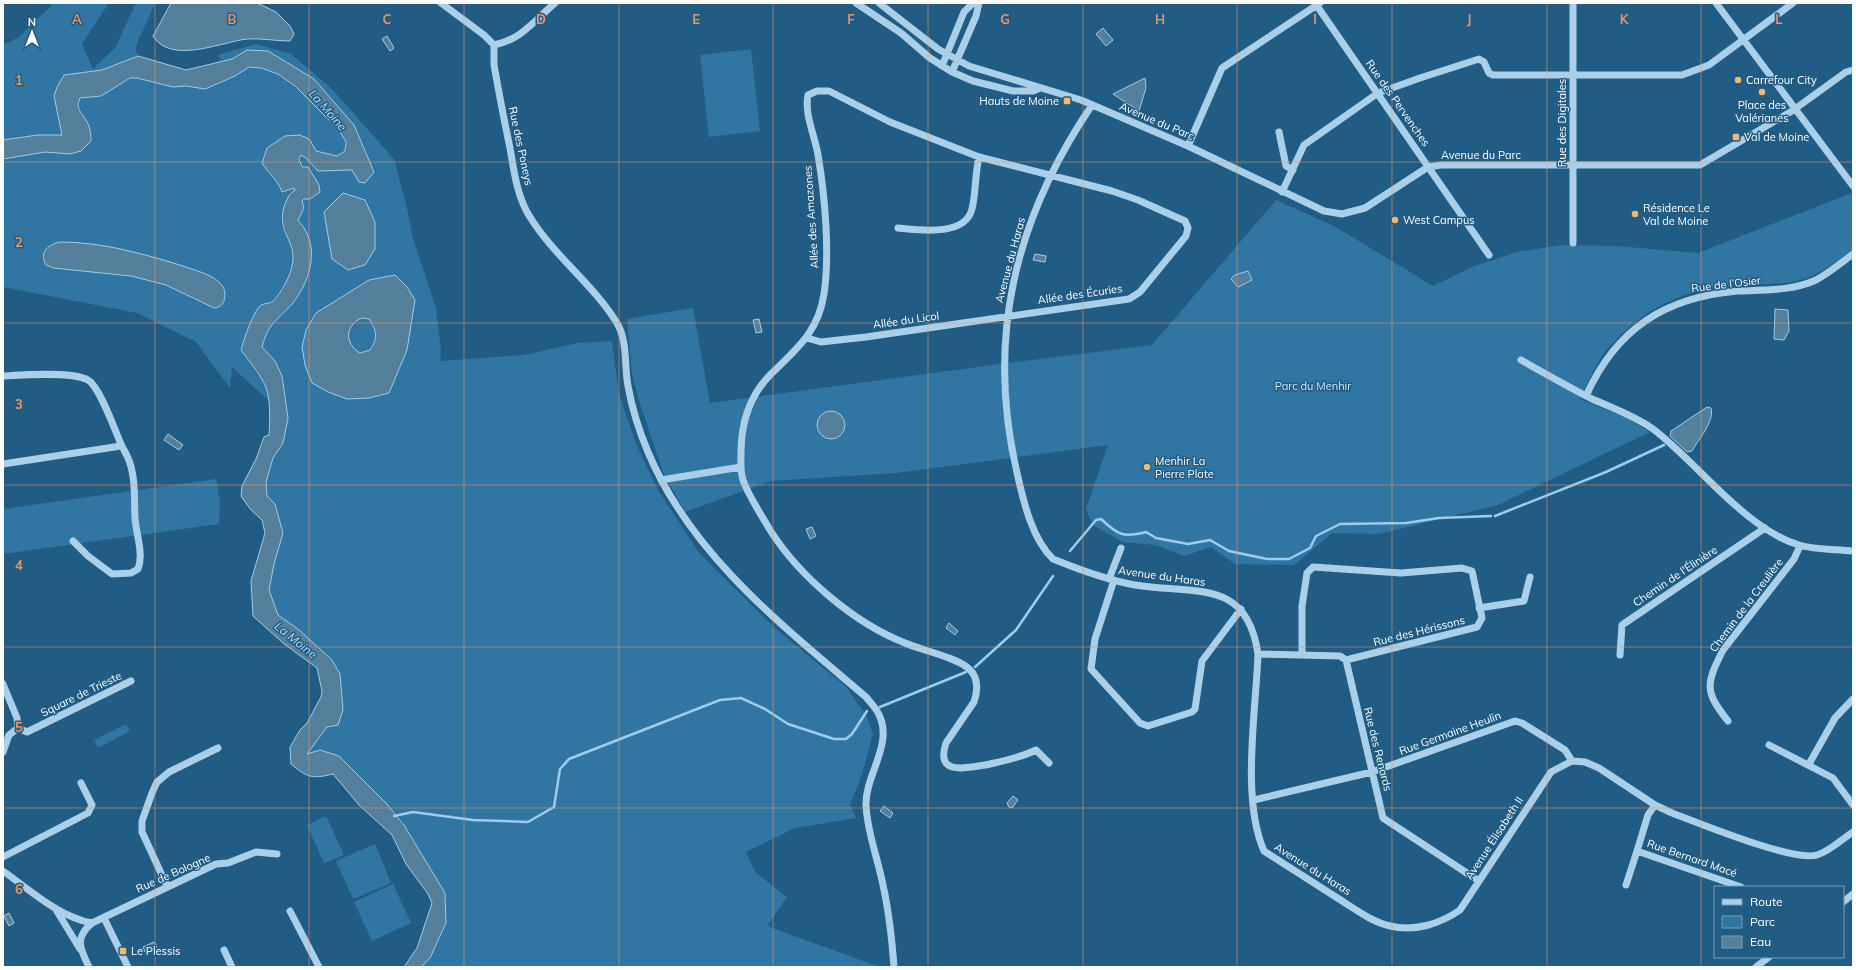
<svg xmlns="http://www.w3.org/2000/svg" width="1856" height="970" font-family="Mulish,sans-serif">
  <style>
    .green { fill: #3175a2; fill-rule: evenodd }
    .water { fill: #55809c; stroke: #9dcdeb; fill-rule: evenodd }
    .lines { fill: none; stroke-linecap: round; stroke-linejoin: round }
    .stream { stroke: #9dcdeb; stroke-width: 2.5 }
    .minor { stroke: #aad0e9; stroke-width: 7 }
    .grid { fill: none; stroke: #f09361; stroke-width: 1; stroke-opacity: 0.55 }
    .poi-dot { fill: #f6b96b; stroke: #215c85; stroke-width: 1.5 }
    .labels { text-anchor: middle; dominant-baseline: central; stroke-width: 3; stroke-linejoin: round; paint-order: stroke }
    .poi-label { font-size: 11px; fill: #fff; stroke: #215c85; text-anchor: start }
    .street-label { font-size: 11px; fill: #fff; stroke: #215c85 }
    .park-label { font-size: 11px; fill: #cee7f7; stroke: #215c85 }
    .water-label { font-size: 12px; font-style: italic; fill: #b5daf1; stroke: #215c85 }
    .grid-label { font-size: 13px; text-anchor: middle; font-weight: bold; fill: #f09361; stroke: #215c85; stroke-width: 3; stroke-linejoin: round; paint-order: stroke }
  </style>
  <rect width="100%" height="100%" fill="#215c85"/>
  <!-- green -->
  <path class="green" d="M 54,3 L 109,3 L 82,44 L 93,69 L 115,48 L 136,3 L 155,3 L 135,48 L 138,56 L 102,70 L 89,72 L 54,96 L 62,135 L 38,135 L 3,140 L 3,45 L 19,37 Z
    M 256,44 L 291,54 L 331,88 L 394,159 L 406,204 L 413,238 L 436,308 L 441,351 L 440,361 L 524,355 L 578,343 L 612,341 L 619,395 L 637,446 L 659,492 L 700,554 L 775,628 L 846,687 L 866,715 L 873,734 L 863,771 L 850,805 L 856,818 L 795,828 L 746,852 L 755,872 L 787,897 L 767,926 L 880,967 L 421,967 L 430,958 L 446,923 L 445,893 L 399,816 L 352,768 L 339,756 L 314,752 L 307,755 L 327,727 L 338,725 L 343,710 L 340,674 L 332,660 L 298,629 L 278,615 L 269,590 L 274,564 L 283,533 L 275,504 L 267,496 L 266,482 L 273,458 L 283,443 L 288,418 L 282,376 L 262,347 L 265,333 L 275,320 L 288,307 L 311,267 L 310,242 L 298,220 L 304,208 L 302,201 L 304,199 L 310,199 L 320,192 C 318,178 297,171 301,155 L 306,158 L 318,171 L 352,170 L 354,125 L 314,79 L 268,51 L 247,50 L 232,59 L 221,62 L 218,55 ZM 369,280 L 389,393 L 316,313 Z
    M 751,49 L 760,131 L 709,137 L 700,55 Z
    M 249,67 C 259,68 269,70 278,75 C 291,81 342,128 345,142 C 346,144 345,148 345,151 L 337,156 L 316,151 L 310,140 L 300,135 L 267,148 L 262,163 C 268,173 278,180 282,192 L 294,188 L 295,190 C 291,198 283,209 281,218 C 279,228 290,240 293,249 C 298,264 281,297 268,303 L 253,368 C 261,378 267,386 268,400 L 232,367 L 230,388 L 196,342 L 137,313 L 3,287 L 3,159 L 45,152 L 70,154 L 86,120 C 80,112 75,107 80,98 L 101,96 L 130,78 L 137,78 L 173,87 L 186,86 L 205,89 L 235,76 ZM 95,245 L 154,257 L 214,308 L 166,285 L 131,276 L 53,268 Z
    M 1852,193 L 1853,249 C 1841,259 1826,269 1812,276 C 1786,288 1747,282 1718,287 C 1672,294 1635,316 1605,352 C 1595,365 1588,383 1580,398 L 1584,401 L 1627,418 L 1650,432 L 1498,505 L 1379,534 L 1332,533 L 1294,565 L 1235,564 L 1211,547 L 1184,556 L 1155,545 L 1123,542 L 1093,525 L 1086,509 L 1108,445 L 896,473 L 771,481 L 685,512 L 663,472 L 638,398 L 632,375 L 627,319 L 693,308 L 710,403 L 1000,364 L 1152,345 L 1276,200 L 1334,226 L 1433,286 L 1472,267 L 1517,252 L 1562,245 L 1617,246 L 1698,253 Z
    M 362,318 L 369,319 C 377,331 378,338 370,350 L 360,353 L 353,348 L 348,340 C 349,329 351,323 362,318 Z
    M 216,479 L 220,503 L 219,524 L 3,554 L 3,509 Z
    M 126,724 L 130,731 L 98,748 L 94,740 Z
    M 326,816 L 344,855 L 324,863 L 307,825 Z
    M 375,844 L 391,883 L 353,899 L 336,861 Z
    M 393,884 L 411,923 L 372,941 L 354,902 Z"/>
  <!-- water -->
  <path class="water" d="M 171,3 L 257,3 L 276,12 L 290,26 L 294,34 L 290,41 C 276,41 261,38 247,39 C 221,42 171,65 153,36 Z
    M 1103,28 L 1113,40 L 1106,46 L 1096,34 Z
    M 387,36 L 394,48 L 390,51 L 382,39 Z
    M 247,50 L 268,51 L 314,79 L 354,125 L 374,172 L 365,183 L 359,182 L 352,170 L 318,171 L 306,158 L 301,155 L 299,159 L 302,167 L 308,167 L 319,185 L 320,192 L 310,199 L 304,199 L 302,201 L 304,208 L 298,220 C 302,225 306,230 308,236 C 317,258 307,285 293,303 C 278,320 268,323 262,347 L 275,361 L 282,376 L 288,418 L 283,443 L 273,458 L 266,482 L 267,496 L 275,504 L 283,533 L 274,564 L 269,590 L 278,615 L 298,629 L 332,660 L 340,674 L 343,710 L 338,725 L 327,727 L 307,754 L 320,750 L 339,756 L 388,805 L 404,825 L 445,893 L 446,923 L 430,958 L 421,967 L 404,967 L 417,948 L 432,903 L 428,894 L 406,864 L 392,835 L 359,805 L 333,774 C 312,779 308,778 291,764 L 290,747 L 300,730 L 307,723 L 321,697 L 322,691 L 317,668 L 283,643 L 253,616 L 251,581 L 265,533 L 262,520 L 251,510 L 241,496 L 242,486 L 256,459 L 264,437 L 269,435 C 270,419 271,396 264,383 C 258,371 248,360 241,350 C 244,339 253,312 261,305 C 265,303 270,304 273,301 C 281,293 290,277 292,266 C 298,240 276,234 284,207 C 287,199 288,195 295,190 L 294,188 L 282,192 C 278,180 268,173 262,163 L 267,148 L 285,136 L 300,135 L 307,138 L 310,140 L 316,151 L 337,156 L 345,151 L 346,142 L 339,130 L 295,86 L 278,74 L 261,68 L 249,67 L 235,76 L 205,89 L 186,86 L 173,87 L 137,78 L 130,78 L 101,96 L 80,98 C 75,108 81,112 86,120 C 90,126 91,134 91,141 L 81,151 L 70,154 L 45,152 L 3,159 L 3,140 L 38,135 L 62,135 L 54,96 L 57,87 L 64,75 L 102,70 L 138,56 L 186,70 L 232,59 Z
    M 1145,78 L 1146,88 L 1139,111 L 1113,94 Z
    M 343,193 L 365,200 L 375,222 L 375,249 L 365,265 L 348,270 L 332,259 L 324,212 Z
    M 59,242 C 102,242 145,254 186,267 C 197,271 210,274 219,282 C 225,287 226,294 224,301 C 222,306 219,307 214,308 L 166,285 L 131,276 L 53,268 L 46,265 C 39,252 47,246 59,242 Z
    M 1035,254 L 1046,256 L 1045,262 L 1033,260 Z
    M 1248,271 L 1252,280 L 1238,287 L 1231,279 L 1235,275 Z
    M 395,275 L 407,287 L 415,300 L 407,350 L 389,393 L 369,398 L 347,399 L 328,392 L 312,383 L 305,365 L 302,347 L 306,330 L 316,313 L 369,280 ZM 362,318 L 369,319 C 377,331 378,338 370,350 L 360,353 C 344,343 345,325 362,318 Z
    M 1775,309 L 1788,310 L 1789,331 L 1784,340 L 1774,339 Z
    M 759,319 L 762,332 L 756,333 L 753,320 Z
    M 1707,407 L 1711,408 C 1715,421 1698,440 1692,451 L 1687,452 L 1670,436 L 1671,431 Z
    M817 425a14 14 0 1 1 28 0a14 14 0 1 1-28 0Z
    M 168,434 L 183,445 L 179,450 L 164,440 Z
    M 812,527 L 816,536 L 810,539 L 806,529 Z
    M 949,623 L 958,631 L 955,635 L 946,628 Z
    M 1013,796 L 1018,800 L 1012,808 L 1009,807 L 1007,803 Z
    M 884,806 L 893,813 L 890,818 L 880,811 Z
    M 9,913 L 14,923 L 9,926 L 4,916 Z
    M 154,942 L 157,947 L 145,952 L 143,947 Z"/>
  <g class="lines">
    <!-- stream -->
    <path class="stream" d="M 1495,516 L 1606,472 L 1664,445
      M 1070,551 L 1096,520 L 1101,519 C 1118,535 1123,538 1146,532 L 1156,538 L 1188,544 L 1210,540 L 1229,551 L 1267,559 L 1289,559 L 1310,548 L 1316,536 L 1340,524 L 1406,523 L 1439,518 L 1491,516
      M 975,667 L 1016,630 L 1053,576
      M 880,707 L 966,672
      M 394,816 L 413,812 L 473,820 L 528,822 L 554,807 L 560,769 L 569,759 L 720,700 L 741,698 L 765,709 L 788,724 L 834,739 L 846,739 L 852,734 L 867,711"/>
    <!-- minor -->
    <path class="minor" d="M 441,3 L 484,35 L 494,45
      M 856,3 L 901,33 L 930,58 L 952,72 L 973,81 L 1013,91 L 1033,91 L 1040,88
      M 879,3 L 938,49 L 969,66 L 1081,100 L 1188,146 L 1324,211 L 1342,214 L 1365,208 L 1428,167 L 1441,165 L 1700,165 L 1792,111 L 1846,72 L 1853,70
      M 1315,3 L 1489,255
      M 1573,3 L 1573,243
      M 1716,3 L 1853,186
      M 494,45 L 494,65 C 499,93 504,120 510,148 C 514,171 517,197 530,217 C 554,256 593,284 617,323 C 628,342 624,365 628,386 C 632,408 639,431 648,452 C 691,555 783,626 866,697 C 870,702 874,706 877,711 C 896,742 865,774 866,805 C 867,832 878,859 883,885 C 889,912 892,940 894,967
      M 494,45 C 521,40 535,20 555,3
      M 942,66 L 964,12 L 973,3
      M 952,72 L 976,16 L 979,3
      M 1092,105 C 1014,220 985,341 1018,477 C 1024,504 1033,540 1053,559 C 1080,570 1107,580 1135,585 C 1194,595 1247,577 1258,654 C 1256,711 1241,799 1264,851 C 1289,867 1314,883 1339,899 C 1355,909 1372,922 1390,926 C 1414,932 1440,924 1460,910 L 1551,772 L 1572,761 L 1585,762 L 1599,768 L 1655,805 L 1672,813 C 1699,823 1793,862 1817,855 C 1830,851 1842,839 1853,832
      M 1279,132 L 1286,166 L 1293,170
      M 1188,146 L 1222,68 L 1320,3
      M 1282,192 L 1304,145 L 1378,93 L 1420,78 L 1479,59 L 1484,62 L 1489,73 L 1493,75 L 1682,75 L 1709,65 L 1793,3
      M 898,228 C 919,230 965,237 972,209 C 976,192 975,174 979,157
      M 807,338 L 821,342 L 866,337 L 1129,299 L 1140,292 L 1186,236 L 1188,228 L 1185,221 L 1138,200 L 1112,191 L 979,157 L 890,122 L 829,91 L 817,91 L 808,95 C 804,114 815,136 818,155 C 825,196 830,253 824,294 C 818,333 796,349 771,374 C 749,396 741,422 741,453 C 741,462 740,471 743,480 C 749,497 761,514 770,530 C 799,576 854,623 905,643 C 921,650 955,657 968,668 C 979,677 978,690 974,702 L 946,743 C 935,776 966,768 985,765 C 1003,761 1020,758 1036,750 L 1049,763
      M 1521,360 C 1544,373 1567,386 1590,398 C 1612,408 1633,415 1653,429 C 1697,462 1745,529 1799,545 C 1815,550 1836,549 1853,551
      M 3,376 C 21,375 73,371 88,380 C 100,387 115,431 121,444 C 123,449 126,453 128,458 C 136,476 134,499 135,518 C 136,534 144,554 138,569 L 131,573 L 112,574 L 88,556 L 73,541
      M 1586,396 C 1616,329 1665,297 1738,291 C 1763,290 1792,291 1816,280 C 1829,273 1841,263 1853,254
      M 3,464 L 121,446
      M 661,480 L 741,467
      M 1109,579 L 1121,548
      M 1114,580 L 1095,639 L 1091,669 L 1140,723 L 1148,726 L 1192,712 L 1195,709 L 1202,661 L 1241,609
      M 1479,608 L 1524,601 L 1530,577
      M 1258,654 L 1340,656 L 1346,660 L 1383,818 L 1479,881
      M 1302,655 L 1302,606 L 1307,573 L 1313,567 L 1401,573 L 1462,568 L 1472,571 L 1482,618 L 1477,627 L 1346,660
      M 1620,655 L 1622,625 L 1765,528
      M 3,684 L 17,718 L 18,728 L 9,735 L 3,752
      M 1728,721 C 1704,691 1706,684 1723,650 L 1794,559 L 1800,546
      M 18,728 L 27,732 L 131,681
      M 1769,745 L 1833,778 L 1853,805
      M 1809,764 L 1835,718 L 1853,699
      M 1254,800 L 1372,772 L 1515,721 L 1522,723 L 1565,750 L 1572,761
      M 1655,805 L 1648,815 L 1637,851 L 1741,887
      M 3,857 L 88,813 L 92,805 L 81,783
      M 3,871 C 30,890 59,917 92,923
      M 1626,885 L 1637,851
      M 167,886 L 142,832 L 142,821 L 152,793 L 157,782 L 169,772 L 218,748
      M 1843,902 L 1853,894
      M 55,908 L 80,949
      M 290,911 L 319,967
      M 104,918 L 128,967
      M 224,950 L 232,967
      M 89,967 C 80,949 74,938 92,923 L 216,864 L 228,863 L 256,852 L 277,854
      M 1756,967 L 1769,957"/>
  </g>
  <!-- grid -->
  <path class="grid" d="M 155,3 L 155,967M 309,3 L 309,967M 464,3 L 464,967M 619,3 L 619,967M 773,3 L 773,967M 928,3 L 928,967M 1083,3 L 1083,967M 1237,3 L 1237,967M 1392,3 L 1392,967M 1547,3 L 1547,967M 1701,3 L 1701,967M 3,162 L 1853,162M 3,323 L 1853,323M 3,485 L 1853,485M 3,647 L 1853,647M 3,808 L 1853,808"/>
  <!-- markers -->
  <g class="poi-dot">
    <circle cx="1738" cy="80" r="4"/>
    <circle cx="1762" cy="92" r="4"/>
    <rect x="1063" y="97" width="8" height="8" rx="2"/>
    <rect x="1732" y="133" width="8" height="8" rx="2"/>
    <circle cx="1635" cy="214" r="4"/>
    <circle cx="1395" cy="220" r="4"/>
    <circle cx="1147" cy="467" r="4"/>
    <rect x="119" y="947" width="8" height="8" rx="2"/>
  </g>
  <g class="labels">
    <!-- poi labels -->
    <g class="poi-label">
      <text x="1746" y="80">Carrefour City</text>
      <text x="1059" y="101" text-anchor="end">Hauts de Moine</text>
      <text x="1762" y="105" text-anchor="middle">Place des<tspan x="1762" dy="13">Valérianes</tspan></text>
      <text x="1744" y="137">Val de Moine</text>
      <text x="1643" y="208">Résidence Le<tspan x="1643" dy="13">Val de Moine</tspan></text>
      <text x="1403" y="220">West Campus</text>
      <text x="1155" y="461">Menhir La<tspan x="1155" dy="13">Pierre Plate</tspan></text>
      <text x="131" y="951">Le Plessis</text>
    </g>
    <!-- street labels -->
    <g class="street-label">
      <text transform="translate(1398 103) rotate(55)">Rue des Pervenches</text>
      <text transform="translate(1157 121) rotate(23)">Avenue du Parc</text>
      <text transform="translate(1562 123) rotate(-90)">Rue des Digitales</text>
      <text transform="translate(521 146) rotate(78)">Rue des Poneys</text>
      <text x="1481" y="155">Avenue du Parc</text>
      <text transform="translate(811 217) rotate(-94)">Allée des Amazones</text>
      <text transform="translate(1010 260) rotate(-75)">Avenue du Haras</text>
      <text transform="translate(1726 284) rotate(-7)">Rue de l’Osier</text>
      <text transform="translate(1080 294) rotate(-8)">Allée des Écuries</text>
      <text transform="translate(906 320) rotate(-8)">Allée du Licol</text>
      <text transform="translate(1162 576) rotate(8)">Avenue du Haras</text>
      <text transform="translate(1675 576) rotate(-34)">Chemin de l'Élinière</text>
      <text transform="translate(1746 605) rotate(-53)">Chemin de la Creulière</text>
      <text transform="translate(1419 631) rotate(-14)">Rue des Hérissons</text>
      <text transform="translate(81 694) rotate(-26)">Square de Trieste</text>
      <text transform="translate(1450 733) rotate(-20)">Rue Germaine Heulin</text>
      <text transform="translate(1378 749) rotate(76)">Rue des Renards</text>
      <text transform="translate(1494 838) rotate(-57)">Avenue Élisabeth II</text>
      <text transform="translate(1692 858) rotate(19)">Rue Bernard Macé</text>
      <text transform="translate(1313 869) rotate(32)">Avenue du Haras</text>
      <text transform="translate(173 873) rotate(-24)">Rue de Bologne</text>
    </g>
    <!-- park labels -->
    <g class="park-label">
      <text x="1313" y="386">Parc du Menhir</text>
    </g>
    <!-- water labels -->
    <g class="water-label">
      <text transform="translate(328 110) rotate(49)">La Moine</text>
      <text transform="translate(296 640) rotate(39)">La Moine</text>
    </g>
  </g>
  <g class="grid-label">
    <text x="77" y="24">A</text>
    <text x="232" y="24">B</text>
    <text x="387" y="24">C</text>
    <text x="541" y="24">D</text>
    <text x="696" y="24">E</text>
    <text x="851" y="24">F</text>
    <text x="1005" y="24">G</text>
    <text x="1160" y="24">H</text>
    <text x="1315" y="24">I</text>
    <text x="1469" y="24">J</text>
    <text x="1624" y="24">K</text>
    <text x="1779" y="24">L</text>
    <text x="19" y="85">1</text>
    <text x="19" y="247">2</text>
    <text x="19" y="409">3</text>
    <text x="19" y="570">4</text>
    <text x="19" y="732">5</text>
    <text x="19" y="894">6</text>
  </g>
  <!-- border -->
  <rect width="1856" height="970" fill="none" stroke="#ffffff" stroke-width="8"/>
  <!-- legend -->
  <rect x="1714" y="886" width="130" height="72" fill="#215c85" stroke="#7a9db6"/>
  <rect x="1722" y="899" width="20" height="6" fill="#aad0e9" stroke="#7a9db6"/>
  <text x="1750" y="906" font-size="12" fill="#ffffff">Route</text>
  <rect x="1722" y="916" width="20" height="12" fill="#3175a2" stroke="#7a9db6"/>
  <text x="1750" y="926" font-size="12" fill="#ffffff">Parc</text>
  <rect x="1722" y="936" width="20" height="12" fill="#55809c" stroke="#7a9db6"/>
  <text x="1750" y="946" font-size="12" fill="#ffffff">Eau</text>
  <!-- north arrow -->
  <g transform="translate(32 32)" stroke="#215c85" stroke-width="3" paint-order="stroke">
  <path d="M0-3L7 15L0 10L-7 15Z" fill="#ffffff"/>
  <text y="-6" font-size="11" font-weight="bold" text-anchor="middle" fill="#ffffff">N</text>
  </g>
</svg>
